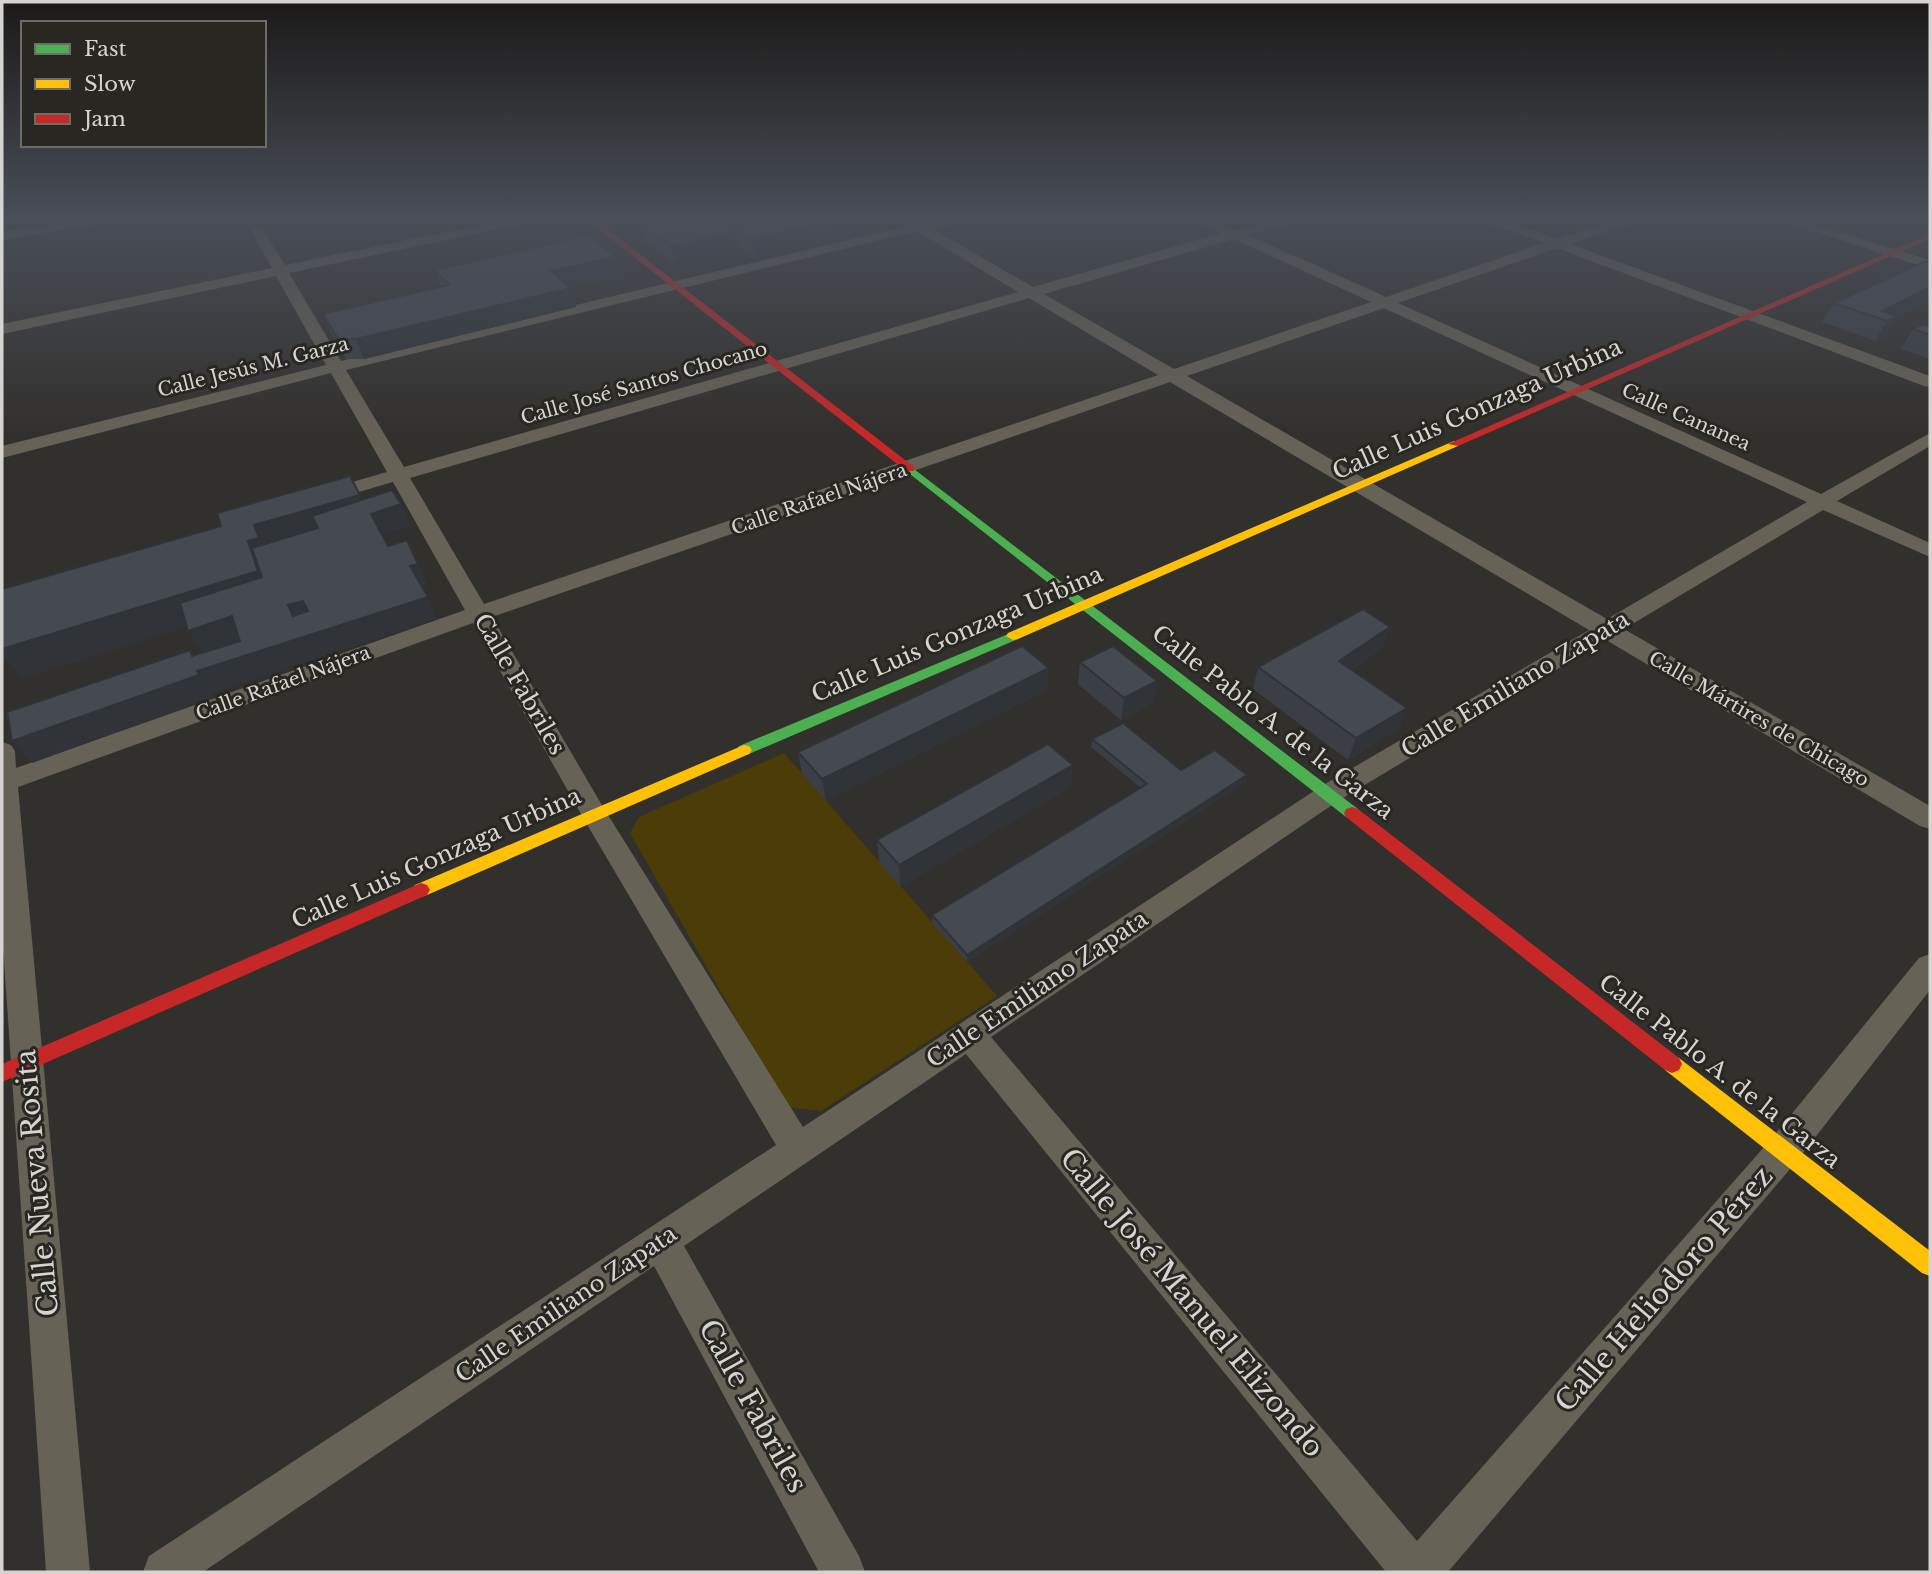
<svg xmlns="http://www.w3.org/2000/svg" width="1932" height="1574" font-family="'Libre Baskerville',serif">
  <style>
    .green { fill: #4c3c07 }
    .lines { fill: none; stroke-linecap: round; stroke-linejoin: round }
    .street { fill: #676256; fill-rule: evenodd }
    .fast { fill: #4caf50; fill-rule: evenodd }
    .slow { fill: #ffc107; fill-rule: evenodd }
    .jam { fill: #c62828; fill-rule: evenodd }
    .wall { fill: #3b3f45 }
    .shaded-wall { fill: #303338 }
    .building { fill: #454950; stroke: #303338; stroke-width: 2; fill-rule: evenodd }
    .labels { text-anchor: middle; dominant-baseline: central; stroke-width: 6; stroke-linejoin: round; paint-order: stroke }
    .far-street-label { font-size: 19px; fill: #d6d4d1; stroke: #292722 }
    .street-label { font-size: 23px; fill: #d6d4d1; stroke: #292722 }
    .near-street-label { font-size: 28px; fill: #d6d4d1; stroke: #292722 }
  </style>
  <rect width="100%" height="100%" fill="#32302d"/>
  <!-- green -->
  <path class="green" d="M 784,753 L 997,996 L 821,1111 L 787,1107 L 630,833 L 639,817 Z"/>
  <g class="lines">
    <!-- street -->
    <path class="street" d="M 94,216 L 121,216 L 114,220 L 2,240 L 2,232 Z
      M 243,216 L 255,216 L 285,265 L 525,216 L 549,216 L 542,220 L 289,273 L 341,361 L 907,226 L 894,216 L 909,216 L 921,222 L 949,216 L 970,216 L 969,219 L 931,228 L 1033,287 L 1222,233 L 1189,216 L 1205,216 L 1236,230 L 1285,216 L 1304,216 L 1303,219 L 1248,235 L 1386,297 L 1544,243 L 1478,219 L 1477,216 L 1494,216 L 1557,239 L 1625,216 L 1643,216 L 1642,219 L 1570,244 L 1930,376 L 1930,387 L 1924,386 L 1557,248 L 1398,303 L 1821,494 L 1930,433 L 1930,446 L 1837,501 L 1930,543 L 1930,557 L 1823,510 L 1624,629 L 1930,806 L 1930,829 L 1920,826 L 1606,640 L 1338,801 L 991,1037 L 1417,1541 L 1772,1138 L 1919,958 L 1930,954 L 1930,990 L 1796,1162 L 1448,1572 L 1386,1572 L 966,1054 L 684,1246 L 859,1556 L 865,1572 L 819,1572 L 654,1266 L 203,1572 L 143,1572 L 149,1556 L 776,1145 L 585,821 L 473,623 L 18,787 L 90,1572 L 46,1572 L 2,932 L 2,742 L 11,745 L 15,751 L 16,768 L 465,610 L 393,482 L 321,503 L 311,497 L 314,493 L 387,472 L 331,373 L 2,458 L 2,446 L 326,365 L 276,276 L 2,334 L 2,324 L 272,268 ZM 917,231 L 1018,292 L 404,467 L 346,370 ZM 1234,239 L 1371,302 L 1174,369 L 1044,294 ZM 1029,298 L 1158,375 L 484,604 L 410,478 ZM 1384,308 L 1807,502 L 1607,619 L 1187,376 ZM 1170,382 L 1589,630 L 1320,787 L 803,1127 L 603,807 L 492,617 Z
      M 1767,216 L 1787,216 L 1930,260 L 1930,269 Z"/>
    <!-- fast -->
    <path class="fast" d="M 910,466 L 1358,809 L 1360,813 L 1358,817 L 1346,817 L 906,471 L 904,469 Z
      M 1013,632 L 1020,636 L 1018,639 L 749,754 L 744,755 L 736,750 L 739,746 Z"/>
    <!-- slow -->
    <path class="slow" d="M 1454,441 L 1460,444 L 1458,446 L 1018,639 L 1013,640 L 1006,636 L 1008,633 Z
      M 744,745 L 749,746 L 752,750 L 749,754 L 427,895 L 421,897 L 415,895 L 412,890 L 415,885 Z
      M 1672,1055 L 1679,1058 L 1930,1251 L 1930,1276 L 1922,1273 L 1665,1070 L 1662,1064 L 1665,1058 Z"/>
    <!-- jam -->
    <path class="jam" d="M 582,216 L 591,216 L 914,467 L 914,471 L 906,471 Z
      M 1930,234 L 1930,239 L 1458,446 L 1448,444 Z
      M 1352,807 L 1358,809 L 1679,1058 L 1682,1064 L 1679,1070 L 1672,1073 L 1665,1070 L 1346,817 L 1344,813 L 1346,809 Z
      M 421,883 L 427,885 L 430,890 L 427,895 L 2,1082 L 2,1064 Z"/>
  </g>
  <!-- wall -->
  <path class="wall" d="M 681,216 L 824,216 L 833,238 L 755,257 L 738,246 L 738,249 L 676,264 L 645,242 L 641,225 Z
    M 1930,262 L 1930,300 L 1898,316 L 1886,335 L 1875,341 L 1822,322 L 1834,303 Z
    M 435,270 L 619,275 L 569,287 L 576,307 L 364,359 L 346,359 L 331,333 L 323,314 L 441,287 Z
    M 1930,326 L 1930,359 L 1901,349 L 1913,329 Z
    M 1390,627 L 1382,648 L 1351,670 L 1407,708 L 1398,730 L 1348,760 L 1253,689 L 1258,667 Z
    M 1080,662 L 1157,681 L 1153,703 L 1121,720 L 1078,684 Z
    M 1047,690 L 826,801 L 802,774 L 798,752 Z
    M 1092,739 L 1181,770 L 1247,775 L 1245,783 L 967,962 L 932,923 L 932,915 L 1141,788 L 1091,747 Z
    M 1071,787 L 900,887 L 879,862 L 877,840 Z"/>
  <!-- shaded-wall -->
  <path class="shaded-wall" d="M 832,220 L 833,238 L 755,257 L 752,239 Z
    M 736,232 L 738,249 L 676,264 L 672,246 Z
    M 615,257 L 619,275 L 556,290 L 551,271 Z
    M 1930,287 L 1930,300 L 1898,316 L 1886,335 L 1875,341 L 1887,321 L 1882,311 Z
    M 571,288 L 576,307 L 364,359 L 356,339 Z
    M 360,495 L 373,523 L 275,599 L 22,679 L 2,654 L 2,649 L 248,541 L 254,525 Z
    M 401,504 L 411,526 L 381,535 L 371,514 Z
    M 418,564 L 428,585 L 420,588 L 410,566 Z
    M 428,597 L 437,619 L 213,693 L 214,697 L 32,763 L 12,741 L 192,656 L 190,650 L 203,669 L 293,616 L 288,605 L 303,601 Z
    M 232,616 L 246,638 L 203,653 L 188,631 Z
    M 1390,627 L 1382,648 L 1331,683 L 1339,661 Z
    M 1049,668 L 1047,690 L 826,801 L 822,779 Z
    M 1157,681 L 1153,703 L 1121,720 L 1124,698 Z
    M 1407,708 L 1398,730 L 1348,760 L 1356,738 Z
    M 1073,765 L 1071,787 L 900,887 L 899,865 Z
    M 1247,775 L 1245,783 L 967,962 L 967,955 Z"/>
  <!-- building -->
  <path class="building" d="M 681,216 L 711,216 L 736,232 L 672,246 L 641,225 Z
    M 715,216 L 824,216 L 832,220 L 752,239 Z
    M 589,235 L 615,257 L 551,271 L 571,288 L 356,339 L 338,339 L 323,314 L 449,285 L 435,270 Z
    M 1926,261 L 1930,262 L 1930,287 L 1882,311 L 1898,316 L 1887,321 L 1834,303 Z
    M 1923,324 L 1930,326 L 1930,335 L 1913,329 Z
    M 350,476 L 360,495 L 254,525 L 259,538 L 248,541 L 258,571 L 2,649 L 2,589 L 221,526 L 217,513 Z
    M 392,490 L 401,504 L 371,514 L 388,546 L 407,540 L 418,564 L 410,566 L 428,597 L 197,671 L 199,675 L 12,741 L 7,712 L 190,650 L 192,656 L 240,641 L 232,616 L 188,631 L 180,603 L 262,577 L 252,548 L 318,528 L 312,516 ZM 303,601 L 308,611 L 293,616 L 288,605 Z
    M 1363,609 L 1390,627 L 1339,661 L 1407,708 L 1356,738 L 1258,667 Z
    M 1022,646 L 1049,668 L 822,779 L 798,752 Z
    M 1113,646 L 1157,681 L 1124,698 L 1080,662 Z
    M 1123,723 L 1181,770 L 1215,750 L 1247,775 L 967,955 L 932,915 L 1147,784 L 1092,739 Z
    M 1048,744 L 1073,765 L 899,865 L 877,840 Z"/>
  <!-- sky -->
  <linearGradient id="sky" x2="0" y2="1"><stop stop-color="#1c1a19"/><stop offset="0.5" stop-color="#494e57"/><stop offset="1" stop-color="#494e57" stop-opacity="0"/></linearGradient>
  <rect width="1932" height="436" fill="url(#sky)"/>
  <g class="labels">
    <!-- far-street labels -->
    <g class="far-street-label">
      <text transform="translate(253 367) rotate(-14)">Calle Jesús M. Garza</text>
      <text transform="translate(644 383) rotate(-16)">Calle José Santos Chocano</text>
      <text transform="translate(1686 417) rotate(24)">Calle Cananea</text>
      <text transform="translate(819 499) rotate(-19)">Calle Rafael Nájera</text>
      <text transform="translate(283 683) rotate(-20)">Calle Rafael Nájera</text>
      <text transform="translate(1759 719) rotate(30)">Calle Mártires de Chicago</text>
    </g>
    <!-- street labels -->
    <g class="street-label">
      <text transform="translate(1477 409) rotate(-24)">Calle Luis Gonzaga Urbina</text>
      <text transform="translate(957 634) rotate(-23)">Calle Luis Gonzaga Urbina</text>
      <text transform="translate(520 684) rotate(60)">Calle Fabriles</text>
      <text transform="translate(1515 684) rotate(-31)">Calle Emiliano Zapata</text>
      <text transform="translate(1273 722) rotate(38)">Calle Pablo A. de la Garza</text>
      <text transform="translate(436 858) rotate(-24)">Calle Luis Gonzaga Urbina</text>
      <text transform="translate(1037 989) rotate(-34)">Calle Emiliano Zapata</text>
      <text transform="translate(1720 1071) rotate(38)">Calle Pablo A. de la Garza</text>
      <text transform="translate(566 1304) rotate(-34)">Calle Emiliano Zapata</text>
    </g>
    <!-- near-street labels -->
    <g class="near-street-label">
      <text transform="translate(37 1183) rotate(-95)">Calle Nueva Rosita</text>
      <text transform="translate(1664 1289) rotate(-49)">Calle Heliodoro Pérez</text>
      <text transform="translate(1192 1303) rotate(50)">Calle José Manuel Elizondo</text>
      <text transform="translate(753 1406) rotate(61)">Calle Fabriles</text>
    </g>
  </g>
  <!-- border -->
  <rect width="1932" height="1574" fill="none" stroke="#d6d4d1" stroke-width="7"/>
  <!-- legend -->
  <rect x="21" y="21" width="245" height="126" fill="#292722" stroke="#6e6c68" stroke-width="2"/>
  <rect x="35" y="44" width="35" height="10" fill="#4caf50" stroke="#6e6c68" stroke-width="2"/>
  <text x="84" y="56" font-size="21" fill="#d6d4d1">Fast</text>
  <rect x="35" y="79" width="35" height="10" fill="#ffc107" stroke="#6e6c68" stroke-width="2"/>
  <text x="84" y="91" font-size="21" fill="#d6d4d1">Slow</text>
  <rect x="35" y="114" width="35" height="10" fill="#c62828" stroke="#6e6c68" stroke-width="2"/>
  <text x="84" y="126" font-size="21" fill="#d6d4d1">Jam</text>
</svg>
